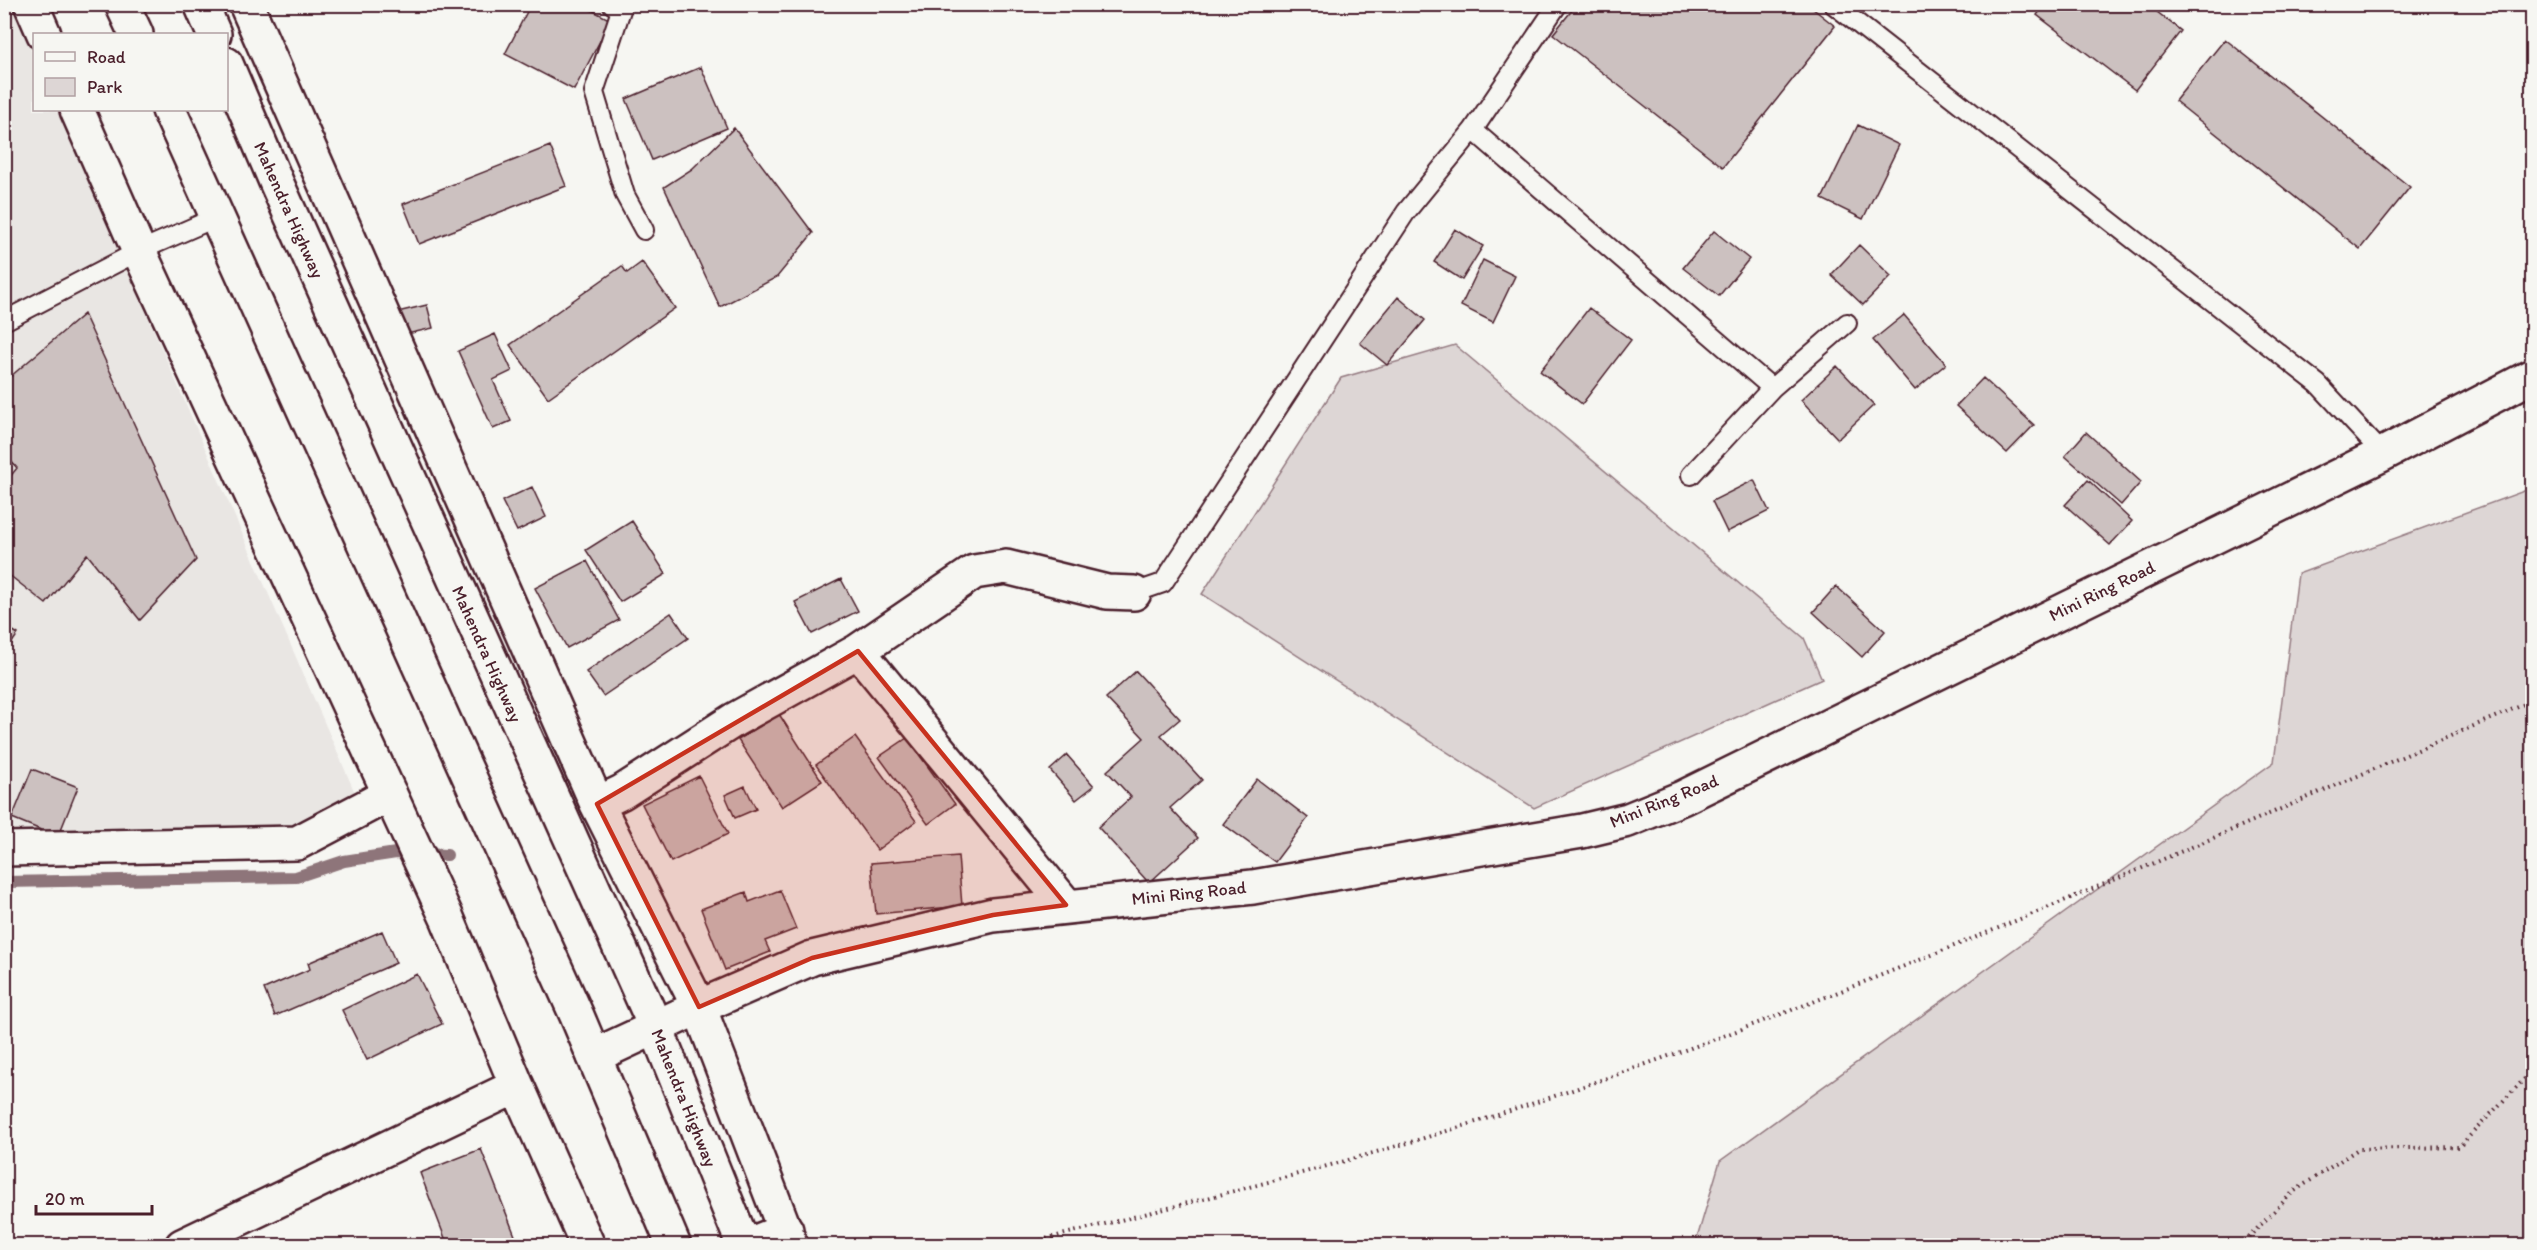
<svg xmlns="http://www.w3.org/2000/svg" width="2537" height="1250" font-family="Itim,sans-serif">
  <style>
    .built { fill: #e9e6e3 }
    .green { fill: #ddd6d5; stroke: #947a80; stroke-width: 1.5 }
    .lines { fill: none; stroke-linecap: round; stroke-linejoin: round }
    .stream { stroke: #8e747a; stroke-width: 12 }
    .building { fill: #ccc1c0; stroke: #4a1f2b; stroke-width: 1.5 }
    .service-casing { stroke: #4a1f2b; stroke-width: 22 }
    .minor-casing { stroke: #4a1f2b; stroke-width: 38 }
    .secondary-casing { stroke: #4a1f2b; stroke-width: 38 }
    .trunk-casing { stroke: #4a1f2b; stroke-width: 38 }
    .path { stroke: #4a1f2b; stroke-width: 4; stroke-dasharray: 1.5 4.5; stroke-linecap: butt }
    .service { stroke: #f6f6f2; stroke-width: 18 }
    .minor { stroke: #f6f6f2; stroke-width: 33 }
    .secondary { stroke: #f6f6f2; stroke-width: 33 }
    .trunk { stroke: #f6f6f2; stroke-width: 33 }
    .marked { fill: #c8321e; fill-opacity: 0.2; stroke: #c8321e; stroke-width: 4.5; stroke-linejoin: round }
    .labels { text-anchor: middle; dominant-baseline: central; stroke-width: 6; stroke-linejoin: round; paint-order: stroke }
    .street-label { font-size: 18px; fill: #4a1f2b; stroke: #f6f6f2 }
  </style>
  <rect width="100%" height="100%" fill="#f6f6f2"/>
  <filter id="ink" filterUnits="userSpaceOnUse"><feTurbulence type="fractalNoise" baseFrequency=".0167" numOctaves="2"/><feDisplacementMap in="SourceGraphic" scale="12" xChannelSelector="R" yChannelSelector="G"/><feConvolveMatrix kernelMatrix="1 2 1 2 8 2 1 2 1" color-interpolation-filters="sRGB"/></filter>
  <g filter="url(#ink)">
    <!-- built -->
    <path class="built" d="M 4,5 L 12,5 L 34,56 L 34,110 L 58,110 L 362,809 L 284,837 L 5,839 Z"/>
    <!-- green -->
    <path class="green" d="M 1455,345 L 1804,638 L 1822,679 L 1534,808 L 1202,594 L 1341,378 Z
      M 2532,488 L 2532,1245 L 1695,1245 L 1720,1161 L 2274,762 L 2298,574 Z"/>
    <g class="lines">
      <!-- stream -->
      <path class="stream" d="M 4,882 L 296,877 L 344,861 L 396,853 L 447,855"/>
    </g>
    <!-- building -->
    <path class="building" d="M 531,4 L 580,4 L 611,20 L 574,90 L 505,54 Z
      M 1577,4 L 1807,4 L 1835,26 L 1723,167 L 1553,34 Z
      M 2045,4 L 2147,4 L 2181,31 L 2135,90 L 2037,15 Z
      M 2225,39 L 2410,187 L 2360,249 L 2175,101 Z
      M 701,67 L 727,128 L 652,160 L 626,99 Z
      M 1858,125 L 1899,145 L 1863,219 L 1822,199 Z
      M 734,128 L 813,233 L 777,277 L 720,307 L 664,187 L 692,169 Z
      M 550,146 L 566,186 L 419,244 L 403,204 Z
      M 1455,229 L 1483,246 L 1462,280 L 1434,262 Z
      M 1714,231 L 1749,259 L 1719,296 L 1683,268 Z
      M 1859,245 L 1891,276 L 1863,305 L 1831,275 Z
      M 1483,260 L 1515,276 L 1493,322 L 1461,306 Z
      M 642,262 L 675,308 L 548,398 L 510,345 L 622,266 L 627,273 Z
      M 1398,297 L 1425,320 L 1387,365 L 1360,343 Z
      M 427,305 L 433,328 L 394,337 L 389,314 Z
      M 1589,308 L 1631,340 L 1582,404 L 1540,371 Z
      M 84,314 L 196,560 L 140,620 L 87,554 L 46,604 L 4,571 L 4,484 L 17,468 L 4,453 L 4,382 Z
      M 1904,315 L 1946,364 L 1915,390 L 1873,340 Z
      M 495,334 L 512,371 L 493,380 L 511,421 L 493,429 L 458,351 Z
      M 1837,366 L 1874,405 L 1838,439 L 1801,400 Z
      M 1983,378 L 2034,425 L 2007,453 L 1956,406 Z
      M 2086,432 L 2141,482 L 2121,505 L 2065,456 Z
      M 1754,480 L 1769,511 L 1727,532 L 1712,501 Z
      M 2088,480 L 2132,521 L 2110,545 L 2065,505 Z
      M 532,487 L 546,517 L 517,531 L 502,501 Z
      M 632,521 L 666,574 L 620,602 L 586,550 Z
      M 587,561 L 619,620 L 567,648 L 535,588 Z
      M 841,579 L 858,611 L 812,634 L 795,602 Z
      M 1836,586 L 1885,631 L 1862,657 L 1813,612 Z
      M 671,613 L 688,638 L 603,696 L 586,672 Z
      M 4,625 L 18,634 L 4,654 Z
      M 1136,671 L 1180,719 L 1161,735 L 1202,780 L 1170,808 L 1198,838 L 1149,883 L 1098,827 L 1131,797 L 1107,771 L 1144,738 L 1106,698 Z
      M 779,714 L 822,781 L 782,807 L 738,740 Z
      M 855,737 L 916,821 L 877,850 L 816,765 Z
      M 907,738 L 955,804 L 928,824 L 879,757 Z
      M 1067,755 L 1094,786 L 1076,800 L 1050,770 Z
      M 32,769 L 78,787 L 58,837 L 12,818 Z
      M 699,776 L 728,834 L 671,862 L 642,804 Z
      M 1257,779 L 1308,818 L 1275,862 L 1223,824 Z
      M 745,786 L 756,809 L 735,818 L 725,795 Z
      M 958,856 L 962,906 L 876,914 L 871,863 Z
      M 780,890 L 796,929 L 765,941 L 770,952 L 725,970 L 701,909 L 746,892 L 749,902 Z
      M 382,931 L 396,963 L 275,1016 L 264,989 L 310,969 L 308,963 Z
      M 417,974 L 442,1024 L 367,1060 L 342,1010 Z
      M 481,1149 L 519,1246 L 448,1246 L 420,1173 Z"/>
    <g class="lines">
      <defs>
        <path id="service" d="M 612,4 L 621,10 L 594,92 L 625,195 L 644,230
          M 1833,4 L 2318,384 L 2383,454
          M 1473,130 L 1772,388
          M 4,321 L 139,251 L 217,217
          M 1691,475 L 1772,388 L 1847,323
          M 1134,593 L 1163,583 L 1406,212 L 1473,130 L 1558,4"/>
        <path id="minor" d="M 31,4 L 44,34
          M 246,4 L 597,804 L 699,1007 L 791,1246
          M 77,110 L 139,251 L 447,918 L 517,1086 L 588,1246
          M 858,651 L 1066,905
          M 597,804 L 622,792 L 734,720 L 858,651 L 974,572 L 1006,567 L 1107,592 L 1134,593
          M 4,849 L 297,843 L 390,794
          M 182,1246 L 517,1086"/>
        <path id="secondary" d="M 594,1056 L 699,1007 L 812,958 L 993,915 L 1253,887 L 1582,831 L 1628,820 L 1682,798 L 2383,454 L 2532,376
          M 746,1246 L 786,1230"/>
        <path id="trunk" d="M 122,4 L 136,34
          M 201,4 L 214,34
          M 226,64 L 277,184 L 656,1028 L 744,1246
          M 169,110 L 577,1016 L 674,1246"/>
      </defs>
      <!-- service casing -->
      <use href="#service" class="service-casing"/>
      <!-- minor casing -->
      <use href="#minor" class="minor-casing"/>
      <!-- secondary casing -->
      <use href="#secondary" class="secondary-casing"/>
      <!-- trunk casing -->
      <use href="#trunk" class="trunk-casing"/>
      <!-- path -->
      <path class="path" d="M 1017,1246 C 1193,1202 1369,1159 1540,1101 C 1878,987 2205,841 2532,701
        M 2240,1246 L 2293,1192 L 2358,1149 L 2459,1147 L 2532,1071"/>
      <!-- service -->
      <use href="#service" class="service"/>
      <!-- minor -->
      <use href="#minor" class="minor"/>
      <!-- secondary -->
      <use href="#secondary" class="secondary"/>
      <!-- trunk -->
      <use href="#trunk" class="trunk"/>
    </g>
  </g>
  <!-- marked area -->
  <path class="marked" d="M 858,651 L 1066,905 L 993,915 L 812,958 L 699,1007 L 597,804 Z"/>
  <g class="labels">
    <!-- street labels -->
    <g class="street-label">
      <text transform="translate(289 210) rotate(66)">Mahendra Highway</text>
      <text transform="translate(2102 591) rotate(-26)">Mini Ring Road</text>
      <text transform="translate(487 654) rotate(66)">Mahendra Highway</text>
      <text transform="translate(1664 801) rotate(-22)">Mini Ring Road</text>
      <text transform="translate(1189 893) rotate(-6)">Mini Ring Road</text>
      <text transform="translate(684 1098) rotate(68)">Mahendra Highway</text>
    </g>
  </g>
  <!-- margin -->
  <rect width="2537" height="1250" fill="none" stroke="#f6f6f2" stroke-width="24"/>
  <rect x="12" y="12" width="2513" height="1226" fill="none" stroke="#4a1f2b" stroke-width="2" filter="url(#ink)"/>
  <!-- legend -->
  <rect x="33" y="33" width="195" height="78" fill="#f6f6f2" stroke="#b1a0a2" stroke-width="1.5"/>
  <rect x="45" y="52" width="30" height="9" fill="#f6f6f2" stroke="#b1a0a2" stroke-width="1.5"/>
  <text x="87" y="63" font-size="18" fill="#4a1f2b">Road</text>
  <rect x="45" y="78" width="30" height="18" fill="#ddd6d5" stroke="#b1a0a2" stroke-width="1.5"/>
  <text x="87" y="93" font-size="18" fill="#4a1f2b">Park</text>
  <!-- scale -->
  <path d="M36 1205v9h116v-9" fill="none" stroke="#4a1f2b" stroke-width="3"/>
  <text x="45" y="1205" font-size="18" fill="#4a1f2b" stroke="#f6f6f2" stroke-width="4.5" paint-order="stroke">20 m</text>
</svg>
